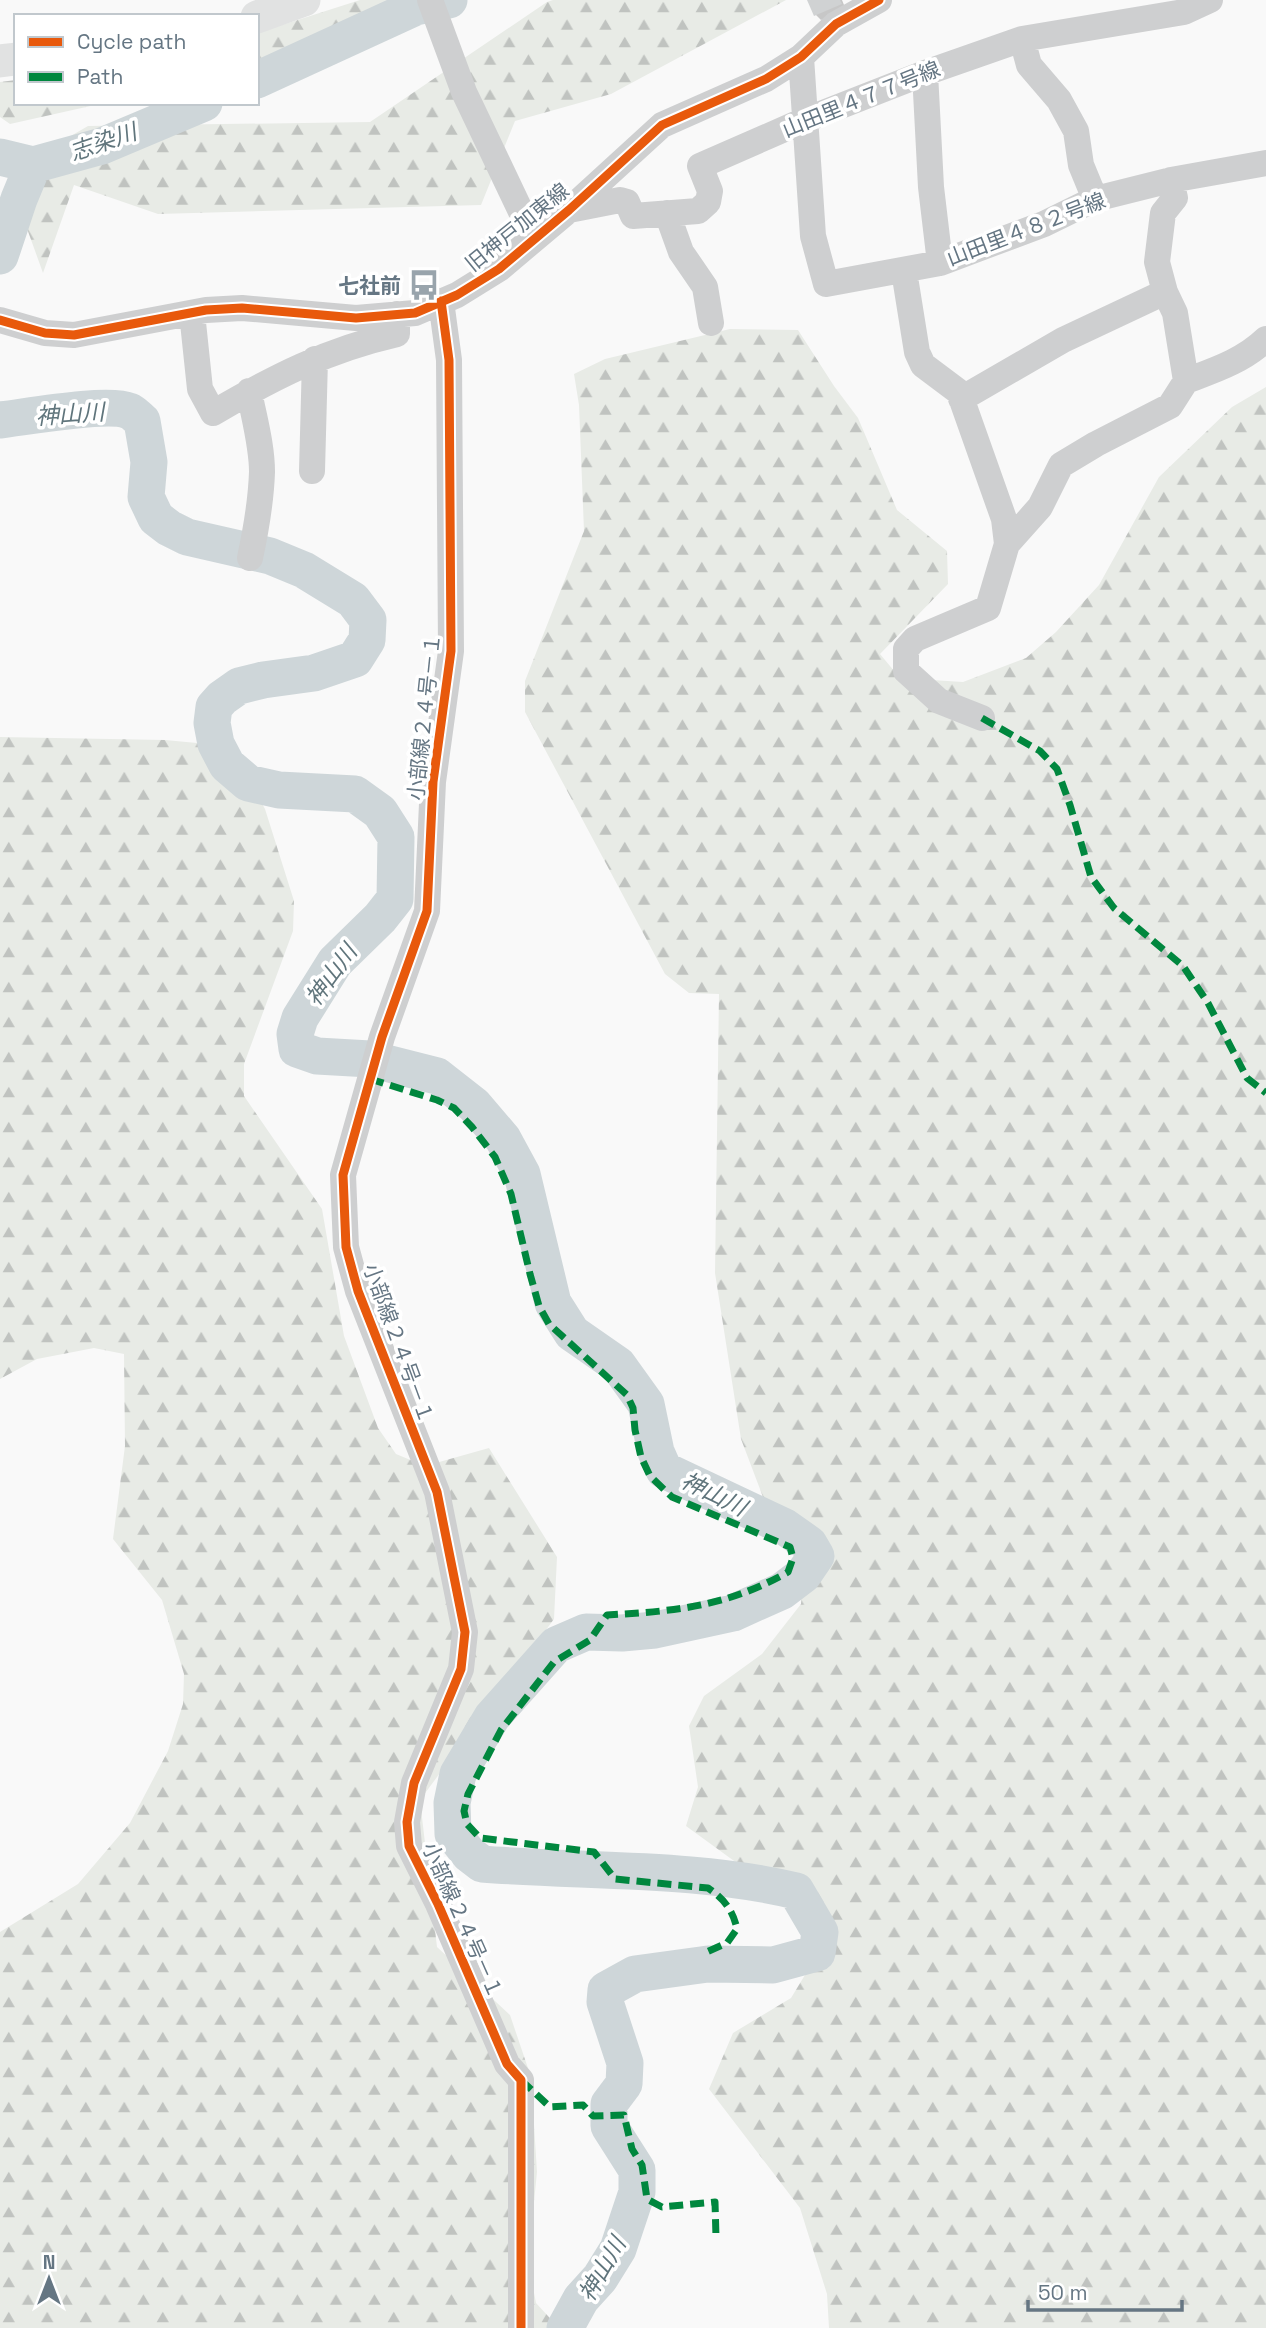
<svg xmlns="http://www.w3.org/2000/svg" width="1266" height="2328" font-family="'Space Grotesk','Noto Sans JP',sans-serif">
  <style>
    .forest { fill: url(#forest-firs) }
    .shadow { fill: #0003 }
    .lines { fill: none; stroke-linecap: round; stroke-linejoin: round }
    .river { stroke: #ced6d9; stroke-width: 37 }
    .building { fill: #d0d2d3 }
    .minor { stroke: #cecfd0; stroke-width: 26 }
    .major { stroke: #e1e2e2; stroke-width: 33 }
    .quiet { stroke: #00873e; stroke-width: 7; stroke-dasharray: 14 7; stroke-linecap: butt }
    .cycleway-casing { stroke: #fff; stroke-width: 13 }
    .cycleway { stroke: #e8590c; stroke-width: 9 }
    .labels { text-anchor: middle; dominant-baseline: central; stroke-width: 7; stroke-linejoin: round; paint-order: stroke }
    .street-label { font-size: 21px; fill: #657683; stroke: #fff }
    .poi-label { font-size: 21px; font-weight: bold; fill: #657683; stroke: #fff; text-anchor: end }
    .water-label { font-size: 23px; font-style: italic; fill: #60757c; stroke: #fff }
  </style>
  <defs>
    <pattern id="forest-firs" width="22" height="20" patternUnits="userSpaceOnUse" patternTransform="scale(1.75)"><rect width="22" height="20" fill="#e8ebe6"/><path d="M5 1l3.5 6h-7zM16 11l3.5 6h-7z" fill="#c0c3c0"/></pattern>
  </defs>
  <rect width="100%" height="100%" fill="#f9f9f9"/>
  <!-- forest -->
  <path class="forest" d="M 360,0 L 392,0 L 388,7 L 257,64 L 257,33 Z
    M 553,0 L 786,0 L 611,94 L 515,121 L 481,205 L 158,214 L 74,185 L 43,273 L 7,173 L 88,126 L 370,122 L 547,2 Z
    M 16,80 L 16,103 L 104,103 L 10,124 L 0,117 L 0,82 Z
    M 730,329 L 798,330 L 834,386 L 858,418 L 897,510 L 947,551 L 948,584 L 880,654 L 900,678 L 963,682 L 1026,658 L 1056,632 L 1099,585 L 1159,477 L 1232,407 L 1266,387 L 1266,2328 L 829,2328 L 827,2294 L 800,2208 L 709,2089 L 733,2033 L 791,1998 L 822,1947 L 785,1898 L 686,1826 L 698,1787 L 689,1726 L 704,1696 L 762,1654 L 801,1604 L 803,1575 L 800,1545 L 763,1497 L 741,1439 L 715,1273 L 719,994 L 689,993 L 665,974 L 525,712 L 525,681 L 584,531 L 579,405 L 574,374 L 605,359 Z
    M 0,737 L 165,740 L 197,743 L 227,752 L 249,779 L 265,809 L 294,901 L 293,931 L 244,1064 L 244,1096 L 322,1209 L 344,1336 L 378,1428 L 396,1454 L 425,1466 L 489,1448 L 557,1557 L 554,1619 L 420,1800 L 437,1947 L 510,2015 L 531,2077 L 537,2172 L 528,2262 L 536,2303 L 559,2328 L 0,2328 L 0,1932 L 78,1884 L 130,1823 L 168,1751 L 183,1704 L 184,1674 L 162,1600 L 113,1539 L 125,1446 L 124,1354 L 94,1348 L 37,1359 L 0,1379 Z"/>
  <!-- shadow -->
  <path class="shadow" d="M 809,0 L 842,0 L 846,10 L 821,20 L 816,15 Z"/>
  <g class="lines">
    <!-- river -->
    <path class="river" d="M 257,80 L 416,7 L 449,0
      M 0,157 L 33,165 L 102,146 L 204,103
      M 0,256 L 19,199 L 33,165
      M 0,420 C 26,417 108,402 129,411 C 134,413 138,418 142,421 L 149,462 L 146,497 L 156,518 L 169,528 L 187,537 L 270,556 L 304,570 L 353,600 L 368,620 L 367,640 L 355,659 L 314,673 L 263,680 L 239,686 L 222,698 L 214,707 L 212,723 L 216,744 L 227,765 L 248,783 L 279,790 L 355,794 L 380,812 L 396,837 L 395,899 L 380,918 L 335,962 L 300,1018 L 295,1034 L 297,1049 L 317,1056 L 370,1059 L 437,1076 L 474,1105 L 503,1139 L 522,1174 L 553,1303 L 572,1333 L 618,1365 L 646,1404 L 656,1452 L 664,1470 L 785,1527 L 809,1544 L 816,1556 L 803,1575 L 782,1591 L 733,1613 L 655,1630 L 622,1633 L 586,1632 L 556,1645 L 492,1717 L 458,1774 L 452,1803 L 453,1834 L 469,1854 L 482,1864 C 583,1872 698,1867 796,1891 L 820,1932 L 817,1953 L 773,1965 L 708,1964 L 635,1974 L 606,1990 L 605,2002 L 625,2063 L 624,2084 L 609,2104 L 609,2126 L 637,2170 L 637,2192 L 618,2249 L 600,2278 L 581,2299 L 565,2328"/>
  </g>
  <!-- building -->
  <path class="building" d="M 807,0 L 840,0 L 842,4 L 814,16 Z"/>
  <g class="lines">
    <!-- minor -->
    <path class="minor" d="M 430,0 L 464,92 L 525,220 L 491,258 L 492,259
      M 1022,39 L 1029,65 L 1059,100 L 1076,131 L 1081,165 L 1095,199
      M 801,57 L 813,236 L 826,284 L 940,263 L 1044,224 L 1095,199 L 1171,180 L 1266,163
      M 925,73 L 931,187 L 940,263
      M 569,210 L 620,200 L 627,202 L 633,216 L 698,211 L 708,202 L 710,191 L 700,166 L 805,120 L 925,73 L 1022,39 L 1184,12 L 1210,0
      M 667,213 L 681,252 L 705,287 L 711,323
      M 904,271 L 917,352 L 923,365 L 959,392 L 1004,519 L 1007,544 L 988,608 L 915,639 L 906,649 L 906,671 L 939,701 L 982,718
      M 441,301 L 449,360 L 451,651 L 433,782 L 427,911 L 382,1037 L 343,1175 L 346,1247 L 358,1291 L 437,1492 L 465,1632 L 461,1669 L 414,1783 L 407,1822 L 409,1846 L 438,1904 L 507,2064 L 521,2080 L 521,2328
      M 192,313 L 200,389 L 213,413 C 274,377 327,350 397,334 L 397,314
      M 0,320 L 45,333 L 74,335 L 206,310 L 242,308 L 356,318 L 415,313 L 457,295 L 499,269 L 569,210 L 662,125 L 766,79 L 801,57 L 836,24 L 879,0
      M 1186,381 C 1215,370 1243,361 1266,339
      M 249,391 C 254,418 262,445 262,472 C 261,501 256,530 250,558
      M 961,399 L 1063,340 L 1165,292
      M 312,471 L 315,359
      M 1007,544 L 1040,507 L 1061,465 L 1096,444 L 1170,406 L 1186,381 L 1175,313 L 1165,292 L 1157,262 L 1163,213 L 1175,198 L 1171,180"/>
    <!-- major -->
    <path class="major" d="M 257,17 L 304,0
      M 0,61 L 16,59"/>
    <!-- quiet -->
    <path class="quiet" d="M 982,718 L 1040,751 L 1057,769 L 1070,805 L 1091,877 L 1114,908 L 1183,966 L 1208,1003 L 1247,1078 L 1266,1093
      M 370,1079 L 437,1100 L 454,1108 L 472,1127 L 495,1157 L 511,1194 L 530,1274 L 539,1306 L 549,1324 L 627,1395 L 633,1408 L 635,1430 L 641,1457 L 650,1476 L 672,1497 L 790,1547 L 793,1558 L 788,1572 C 726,1607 676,1611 607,1615 L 590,1640 L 554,1662 L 501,1730 L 468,1794 L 464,1811 L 467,1824 L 480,1838 L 594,1852 L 615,1879 L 708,1888 C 724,1899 733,1910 737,1929 L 727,1943 L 702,1954
      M 521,2080 L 550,2107 L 583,2105 L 593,2116 L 624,2115 L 632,2149 L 642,2165 L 647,2199 L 662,2207 L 715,2202 L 716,2237"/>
    <defs>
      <path id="cycleway" d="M 441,301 L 449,360 L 451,651 L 433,782 L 427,911 L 382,1037 L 343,1175 L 346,1247 L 358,1291 L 437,1492 L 465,1632 L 461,1669 L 414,1783 L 407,1822 L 409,1846 L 438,1904 L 507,2064 L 521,2080 L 521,2328
        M 0,320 L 45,333 L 74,335 L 206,310 L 242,308 L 356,318 L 415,313 L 457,295 L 499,269 L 569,210 L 662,125 L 766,79 L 801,57 L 836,24 L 879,0"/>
    </defs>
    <!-- cycleway casing -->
    <use href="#cycleway" class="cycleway-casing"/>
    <!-- cycleway -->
    <use href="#cycleway" class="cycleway"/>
  </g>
  <!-- icons -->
  <defs>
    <symbol id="bus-bare" viewBox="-9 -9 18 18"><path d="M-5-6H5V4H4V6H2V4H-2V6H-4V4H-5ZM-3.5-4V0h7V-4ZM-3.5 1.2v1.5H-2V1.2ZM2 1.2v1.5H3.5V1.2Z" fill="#99a4ac" stroke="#fff" stroke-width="2.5" paint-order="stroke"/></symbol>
  </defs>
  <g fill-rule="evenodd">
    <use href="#bus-bare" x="402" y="263" width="44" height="44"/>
  </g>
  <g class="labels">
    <!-- street labels -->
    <g class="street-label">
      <text transform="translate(861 99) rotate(-22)">山田里４７７号線</text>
      <text transform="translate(517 227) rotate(-39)">旧神戸加東線</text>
      <text transform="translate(1026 229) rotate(-21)">山田里４８２号線</text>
      <text transform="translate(424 717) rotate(-84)">小部線２４号－１</text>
      <text transform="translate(399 1343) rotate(70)">小部線２４号－１</text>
      <text transform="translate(463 1920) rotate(66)">小部線２４号－１</text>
    </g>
    <!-- poi labels -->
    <g class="poi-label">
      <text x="401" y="285">七社前</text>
    </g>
    <!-- water labels -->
    <g class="water-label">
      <text transform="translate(103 142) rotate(-19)">志染川</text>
      <text transform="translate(70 414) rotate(-4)">神山川</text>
      <text transform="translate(331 975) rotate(-54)">神山川</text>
      <text transform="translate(714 1494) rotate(26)">神山川</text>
      <text transform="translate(602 2269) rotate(-60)">神山川</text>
    </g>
  </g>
  <!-- legend -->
  <rect x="14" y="14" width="245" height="91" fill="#ffffff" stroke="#c1c8cd" stroke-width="2"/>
  <rect x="28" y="37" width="35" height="10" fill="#e8590c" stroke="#c1c8cd" stroke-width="2"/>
  <text x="77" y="49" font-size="21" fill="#657683">Cycle path</text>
  <rect x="28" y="72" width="35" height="10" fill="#00873e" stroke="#c1c8cd" stroke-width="2"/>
  <text x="77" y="84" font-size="21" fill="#657683">Path</text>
  <!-- north arrow -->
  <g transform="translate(49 2279)" stroke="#ffffff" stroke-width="5" paint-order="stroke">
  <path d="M0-5L12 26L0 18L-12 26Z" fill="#657683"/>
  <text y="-10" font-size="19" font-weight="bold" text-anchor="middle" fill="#657683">N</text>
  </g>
  <!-- scale -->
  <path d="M1028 2300v10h154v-10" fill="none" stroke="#657683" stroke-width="3.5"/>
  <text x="1038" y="2300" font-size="21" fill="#657683" stroke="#ffffff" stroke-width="5" paint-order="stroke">50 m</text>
</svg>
